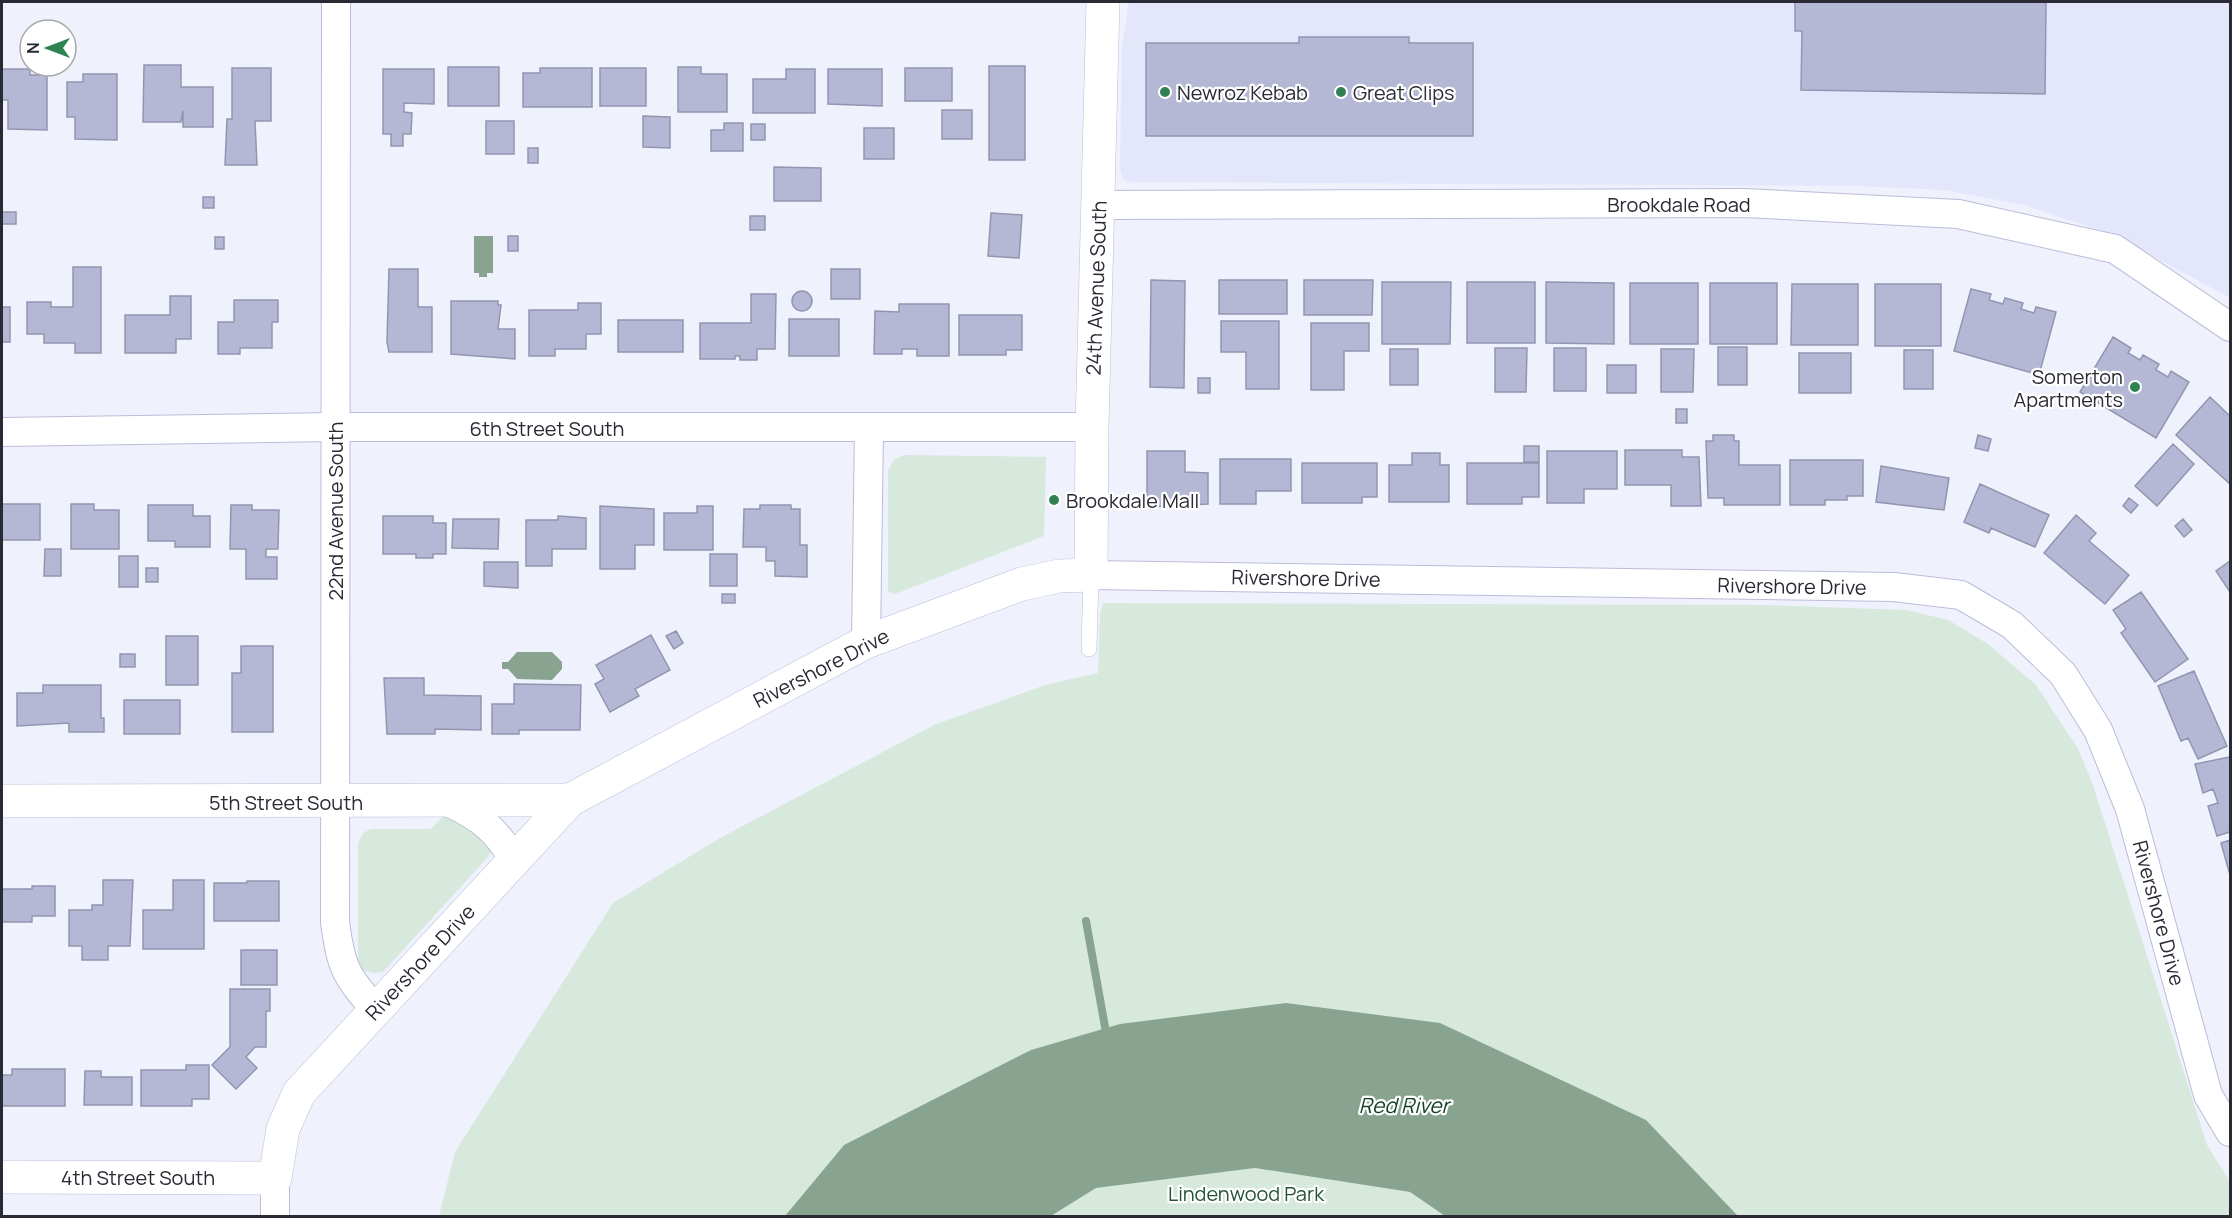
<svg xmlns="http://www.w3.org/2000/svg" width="2232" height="1218" font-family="Manrope,sans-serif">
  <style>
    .built { fill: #e4e6fc }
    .green { fill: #d7e9dc }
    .water { fill: #88a491 }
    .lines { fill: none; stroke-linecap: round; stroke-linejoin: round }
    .stream { stroke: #88a491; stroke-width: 8 }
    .building { fill: #b5b8d5; stroke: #9395b0; stroke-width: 1.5 }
    .service-casing { stroke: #bbbdd9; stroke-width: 16 }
    .minor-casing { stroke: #bbbdd9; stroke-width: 30 }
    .tertiary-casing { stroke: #bbbdd9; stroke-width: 34 }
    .service { stroke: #fff; stroke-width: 15 }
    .minor { stroke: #fff; stroke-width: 28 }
    .tertiary { stroke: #fff; stroke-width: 33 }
    .poi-dot { fill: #308253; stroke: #fff; stroke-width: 2 }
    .labels { text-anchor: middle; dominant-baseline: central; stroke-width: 4.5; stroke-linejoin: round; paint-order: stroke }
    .poi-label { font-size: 20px; fill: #292a34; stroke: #fff; text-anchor: start }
    .street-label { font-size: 20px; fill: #292a34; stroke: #fff }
    .park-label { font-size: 20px; fill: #245437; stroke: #fff }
    .water-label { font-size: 21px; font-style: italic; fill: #114227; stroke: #fff }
  </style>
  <rect width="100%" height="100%" fill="#eff1fc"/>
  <!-- built -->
  <path class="built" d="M 1129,2 L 2230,2 L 2230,298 L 2116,236 L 2025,205 L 1944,190 L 1859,186 L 1131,182 L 1123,179 L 1120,169 L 1122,46 Z"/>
  <!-- green -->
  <path class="green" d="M 904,455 L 1046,457 L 1044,536 L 895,594 L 888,592 L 888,470 L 894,460 Z
    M 1103,603 L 1764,605 L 1907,610 L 1948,620 L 1988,644 L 2036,685 L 2077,747 L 2092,782 L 2207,1145 L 2230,1182 L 2230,1216 L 1738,1216 L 1646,1120 L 844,1145 L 785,1216 L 439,1216 L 455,1152 L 613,903 L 720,838 L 934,725 L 1045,685 L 1098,673 L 1100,613 Z
    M 443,816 L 462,816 L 493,848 L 488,857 L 383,972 L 373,973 L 363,970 L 358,961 L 358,844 L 363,833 L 371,829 L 431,829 Z
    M 1255,1168 L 1410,1192 L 1445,1216 L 1051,1216 L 1096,1188 Z"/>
  <!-- water -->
  <path class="water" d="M 474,236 L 493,236 L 493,273 L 487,273 L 487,277 L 479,277 L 479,273 L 474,273 Z
    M 517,652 L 552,652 L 562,662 L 562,669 L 552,680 L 517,679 L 508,669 L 502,669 L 502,662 L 508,662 Z
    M 1286,1003 L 1440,1023 L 1646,1120 L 1738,1216 L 1445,1216 L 1410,1192 L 1255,1168 L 1096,1188 L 1051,1216 L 785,1216 L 844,1145 L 1031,1050 L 1120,1024 Z"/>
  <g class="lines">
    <!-- stream -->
    <path class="stream" d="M 1086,921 L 1107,1038"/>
  </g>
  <!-- building -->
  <path class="building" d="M 1795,2 L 2046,2 L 2045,94 L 1801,90 L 1802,31 L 1795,31 Z
    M 1299,37 L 1409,37 L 1409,43 L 1473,43 L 1473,136 L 1146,136 L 1146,43 L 1299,43 Z
    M 144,65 L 181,65 L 181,87 L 213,87 L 213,127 L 183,127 L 183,111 L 181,122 L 143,122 Z
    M 989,66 L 1025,66 L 1025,160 L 989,160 Z
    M 448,67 L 499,67 L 499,106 L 448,106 Z
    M 678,67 L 701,67 L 701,74 L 727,74 L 727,112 L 678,112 Z
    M 232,68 L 271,68 L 271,121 L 255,121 L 257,165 L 225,165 L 227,119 L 232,119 Z
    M 540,68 L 592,68 L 592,107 L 523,107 L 523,73 L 540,73 Z
    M 600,68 L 646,68 L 646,106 L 600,106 Z
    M 905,68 L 952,68 L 952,101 L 905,101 Z
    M 2,69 L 30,69 L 30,75 L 47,75 L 47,130 L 8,129 L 8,100 L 2,100 Z
    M 383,69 L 434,69 L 434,104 L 404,103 L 404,112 L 412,113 L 411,134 L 403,134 L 403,146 L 391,146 L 391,134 L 383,134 Z
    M 786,69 L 815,69 L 815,113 L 753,113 L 753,79 L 786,79 Z
    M 828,69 L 882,69 L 882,106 L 828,104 Z
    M 83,74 L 117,74 L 117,140 L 75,139 L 75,117 L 67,117 L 67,82 L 83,82 Z
    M 942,110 L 972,110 L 972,139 L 942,139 Z
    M 643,116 L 670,117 L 670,148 L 643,147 Z
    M 486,121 L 514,121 L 514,154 L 486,154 Z
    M 724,123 L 743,123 L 743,151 L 711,151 L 711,130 L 724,130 Z
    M 751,124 L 765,124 L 765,140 L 751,140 Z
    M 864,128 L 894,128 L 894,159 L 864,159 Z
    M 528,148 L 538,148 L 538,163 L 528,163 Z
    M 774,167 L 821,168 L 821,201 L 774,201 Z
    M 203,197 L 214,197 L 214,208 L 203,208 Z
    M 2,212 L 16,212 L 16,224 L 2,224 Z
    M 991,213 L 1022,215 L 1019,258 L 988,256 Z
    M 750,216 L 765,216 L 765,230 L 750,230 Z
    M 508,236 L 518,236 L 518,251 L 508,251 Z
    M 215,237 L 224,237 L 224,249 L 215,249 Z
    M 73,267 L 101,267 L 101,353 L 75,353 L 75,343 L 44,343 L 44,334 L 27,334 L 27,302 L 51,302 L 51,307 L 73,307 Z
    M 389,269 L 418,269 L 418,307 L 432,307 L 432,352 L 389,352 L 387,342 Z
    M 831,269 L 860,269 L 860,299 L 831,299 Z
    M 1151,280 L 1185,281 L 1184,388 L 1150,387 Z
    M 1219,280 L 1287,280 L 1287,314 L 1219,314 Z
    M 1304,280 L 1373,280 L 1372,315 L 1304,315 Z
    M 1382,282 L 1451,282 L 1450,344 L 1382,344 Z
    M 1467,282 L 1535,282 L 1535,343 L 1467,343 Z
    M 1546,282 L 1614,283 L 1614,344 L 1546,343 Z
    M 1630,283 L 1698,283 L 1698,344 L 1630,344 Z
    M 1710,283 L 1777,283 L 1777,344 L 1710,344 Z
    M 1792,284 L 1858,284 L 1858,345 L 1791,345 Z
    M 1875,284 L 1941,284 L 1941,346 L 1875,346 Z
    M 1971,289 L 1991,294 L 1989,300 L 2003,304 L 2005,298 L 2023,303 L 2021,309 L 2034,313 L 2036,307 L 2056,312 L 2039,375 L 1954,351 Z
    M792 301a10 10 0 1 1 20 0a10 10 0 1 1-20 0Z
    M 751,294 L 776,294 L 775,349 L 757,349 L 757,360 L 740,360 L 740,356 L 735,356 L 735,359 L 700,359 L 700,323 L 751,323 Z
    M 170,296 L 191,296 L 191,339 L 176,339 L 176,353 L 125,353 L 125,315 L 170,315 Z
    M 234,300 L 278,300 L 278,322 L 272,322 L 272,348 L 240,348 L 240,354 L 218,354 L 218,322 L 234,322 Z
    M 451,301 L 498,301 L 498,305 L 501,305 L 498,329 L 515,329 L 515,359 L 451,354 Z
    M 578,303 L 601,303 L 601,334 L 586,334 L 586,349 L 555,349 L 555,356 L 529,356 L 529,310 L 578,310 Z
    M 899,304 L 949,304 L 949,356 L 917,356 L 917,349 L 902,349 L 902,354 L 874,354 L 875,311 L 899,312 Z
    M 2,307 L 10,307 L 10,342 L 2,342 Z
    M 959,315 L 1022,315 L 1022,350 L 1006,350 L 1006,355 L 959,355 Z
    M 789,319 L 839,319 L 839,356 L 789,356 Z
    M 618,320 L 683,320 L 683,352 L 618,352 Z
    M 1221,321 L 1279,321 L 1279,389 L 1246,389 L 1246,352 L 1221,352 Z
    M 1311,323 L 1369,323 L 1369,351 L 1344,351 L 1344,390 L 1311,390 Z
    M 2113,337 L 2131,348 L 2128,353 L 2140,360 L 2143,355 L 2159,364 L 2156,370 L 2168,377 L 2171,371 L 2189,382 L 2156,438 L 2080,392 Z
    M 1718,347 L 1747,347 L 1747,385 L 1718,385 Z
    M 1495,348 L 1527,348 L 1526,392 L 1495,392 Z
    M 1554,348 L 1586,348 L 1586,391 L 1554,391 Z
    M 1390,349 L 1418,349 L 1418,385 L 1390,385 Z
    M 1661,349 L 1694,349 L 1693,392 L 1661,392 Z
    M 1904,350 L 1933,350 L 1933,389 L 1904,389 Z
    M 1799,353 L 1851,353 L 1851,393 L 1799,393 Z
    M 1607,365 L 1636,365 L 1636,393 L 1607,393 Z
    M 1198,378 L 1210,378 L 1210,393 L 1198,393 Z
    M 2210,397 L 2230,416 L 2230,484 L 2176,435 Z
    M 1676,409 L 1687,409 L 1687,423 L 1676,423 Z
    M 1713,435 L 1734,435 L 1734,441 L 1739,441 L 1739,465 L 1780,465 L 1780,505 L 1724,505 L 1724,498 L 1708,498 L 1706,441 L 1713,441 Z
    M 1978,435 L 1991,439 L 1988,451 L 1975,448 Z
    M 2173,444 L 2194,464 L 2157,506 L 2135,486 Z
    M 1524,446 L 1539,446 L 1539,462 L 1524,462 Z
    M 1625,450 L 1682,450 L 1682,457 L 1699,457 L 1701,506 L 1671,506 L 1671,485 L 1625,485 Z
    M 1147,451 L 1185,451 L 1185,472 L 1208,473 L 1208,504 L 1147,507 Z
    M 1547,451 L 1617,451 L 1617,489 L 1584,489 L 1584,503 L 1547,503 Z
    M 1412,453 L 1440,453 L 1440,465 L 1449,465 L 1449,502 L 1389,502 L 1389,465 L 1412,465 Z
    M 1220,459 L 1291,459 L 1291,491 L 1256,491 L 1256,504 L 1220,504 Z
    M 1790,460 L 1863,460 L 1863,496 L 1847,496 L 1847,500 L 1825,500 L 1825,505 L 1790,505 Z
    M 1302,463 L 1377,463 L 1377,497 L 1362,497 L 1362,503 L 1302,503 Z
    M 1467,463 L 1539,463 L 1539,497 L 1522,497 L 1522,504 L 1467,504 Z
    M 1881,466 L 1949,478 L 1944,510 L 1876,502 Z
    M 1980,484 L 2049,515 L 2035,547 L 1991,528 L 1989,533 L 1964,522 Z
    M 2129,498 L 2138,505 L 2131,513 L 2123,506 Z
    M 2,504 L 40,504 L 40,540 L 2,540 Z
    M 71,504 L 94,504 L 94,510 L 119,510 L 119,549 L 71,549 Z
    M 148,505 L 193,505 L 193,516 L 210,516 L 210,547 L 175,547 L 175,541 L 148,541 Z
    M 231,505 L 252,505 L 252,510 L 279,510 L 278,549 L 266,549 L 266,557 L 277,557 L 277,579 L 246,579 L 246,549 L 230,549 Z
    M 760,505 L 791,505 L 791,509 L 800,509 L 800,545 L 807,545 L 807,577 L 775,576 L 775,561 L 766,561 L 766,547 L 743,547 L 744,509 L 760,509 Z
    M 600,506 L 654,509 L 654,545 L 635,545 L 635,569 L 600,569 Z
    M 697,506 L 713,506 L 713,550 L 664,550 L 664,513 L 697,513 Z
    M 2076,515 L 2096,533 L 2089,541 L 2129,575 L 2105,604 L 2044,553 Z
    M 383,516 L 433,516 L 433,523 L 446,523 L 446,554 L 433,554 L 433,558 L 416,558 L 416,554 L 383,554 Z
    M 558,516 L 586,518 L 586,549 L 552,549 L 552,566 L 526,566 L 526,520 L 558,520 Z
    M 453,519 L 499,519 L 498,549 L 452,548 Z
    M 2183,519 L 2192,530 L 2184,537 L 2175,526 Z
    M 45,549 L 61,549 L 61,576 L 44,576 Z
    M 710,554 L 737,554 L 737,586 L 710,586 Z
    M 119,556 L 138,556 L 138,587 L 119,587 Z
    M 2230,561 L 2230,592 L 2216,571 Z
    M 484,562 L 518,562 L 518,588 L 484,586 Z
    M 146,568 L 158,568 L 158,582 L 146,582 Z
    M 2141,592 L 2188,659 L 2155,682 L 2121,633 L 2126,629 L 2113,610 Z
    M 722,594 L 735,594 L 735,603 L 722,603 Z
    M 676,631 L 683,643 L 674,649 L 666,636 Z
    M 651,635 L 670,670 L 635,689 L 639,696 L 610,712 L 595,684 L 604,679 L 596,665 Z
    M 166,636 L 198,636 L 198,685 L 166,685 Z
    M 241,646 L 273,646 L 273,732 L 232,732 L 232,673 L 241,673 Z
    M 120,654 L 135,654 L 135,667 L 120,667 Z
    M 2194,671 L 2227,746 L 2198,759 L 2188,738 L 2181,741 L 2158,686 Z
    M 384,678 L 424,678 L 424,695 L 481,696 L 481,730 L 435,729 L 435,734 L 387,734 Z
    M 514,684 L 581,685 L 580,730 L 519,730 L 519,734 L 492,734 L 492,704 L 514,704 Z
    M 43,685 L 101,685 L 101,718 L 104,718 L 104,732 L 69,732 L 69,723 L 17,726 L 17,693 L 43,693 Z
    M 124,700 L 180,700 L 180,734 L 124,734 Z
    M 2230,757 L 2230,832 L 2217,836 L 2208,806 L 2218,803 L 2213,789 L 2203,793 L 2195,764 Z
    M 2230,840 L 2230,875 L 2221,843 Z
    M 103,880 L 133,880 L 130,946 L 108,946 L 108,960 L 82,960 L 82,946 L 69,946 L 69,910 L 92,910 L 92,905 L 103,905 Z
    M 173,880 L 204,880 L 204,949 L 143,949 L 143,910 L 173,910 Z
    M 247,881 L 279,881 L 279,921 L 214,921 L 214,883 L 247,883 Z
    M 32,886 L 55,886 L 55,916 L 32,916 L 32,922 L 2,922 L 2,889 L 32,889 Z
    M 241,950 L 277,950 L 277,985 L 241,985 Z
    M 230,989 L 270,989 L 270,1011 L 266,1011 L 266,1047 L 255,1047 L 246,1057 L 257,1068 L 236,1089 L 212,1065 L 230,1047 Z
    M 186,1065 L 209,1065 L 209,1099 L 192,1099 L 192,1106 L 141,1106 L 141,1070 L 186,1070 Z
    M 12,1069 L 65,1069 L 65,1106 L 2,1106 L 2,1075 L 12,1075 Z
    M 85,1071 L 101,1071 L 101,1077 L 132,1077 L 132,1105 L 84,1105 Z"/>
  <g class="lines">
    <defs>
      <path id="service" d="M 1089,649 L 1091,575"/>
      <path id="minor" d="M 336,2 L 335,922 C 341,967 345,975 375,1009
        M 1099,205 L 1745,203 L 1958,214 L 2115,249 L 2230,327
        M 2,432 L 335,427 L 1092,427
        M 1091,575 L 1894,587 L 1961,595 L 2012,625 L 2063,674 L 2098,730 L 2130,809 L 2208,1095 L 2230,1132
        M 866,642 L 869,428
        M 448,802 C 480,817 496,829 514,860
        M 275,1178 L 275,1216"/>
      <path id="tertiary" d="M 2,801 L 570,800
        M 2,1177 L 275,1178 L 283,1129 L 299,1093 L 570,800 L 866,642 L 1022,584 L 1059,576 L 1091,575 L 1092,427 L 1103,2"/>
    </defs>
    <!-- service casing -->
    <use href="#service" class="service-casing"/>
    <!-- minor casing -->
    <use href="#minor" class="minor-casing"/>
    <!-- tertiary casing -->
    <use href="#tertiary" class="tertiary-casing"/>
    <!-- service -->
    <use href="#service" class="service"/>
    <!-- minor -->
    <use href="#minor" class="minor"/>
    <!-- tertiary -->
    <use href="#tertiary" class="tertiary"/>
  </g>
  <!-- markers -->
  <g class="poi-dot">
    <circle cx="1165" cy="92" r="6"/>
    <circle cx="1341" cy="92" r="6"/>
    <circle cx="2135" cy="387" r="6"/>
    <circle cx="1054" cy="500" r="6"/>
  </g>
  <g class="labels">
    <!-- poi labels -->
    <g class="poi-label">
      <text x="1177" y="92">Newroz Kebab</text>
      <text x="1353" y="92">Great Clips</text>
      <text x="2123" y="376" text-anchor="end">Somerton<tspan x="2123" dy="23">Apartments</tspan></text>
      <text x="1066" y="500">Brookdale Mall</text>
    </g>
    <!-- street labels -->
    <g class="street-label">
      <text x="1679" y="204">Brookdale Road</text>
      <text transform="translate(1096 288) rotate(-88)">24th Avenue South</text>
      <text x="547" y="428">6th Street South</text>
      <text transform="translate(335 511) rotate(-90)">22nd Avenue South</text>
      <text transform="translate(1306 578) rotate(1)">Rivershore Drive</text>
      <text transform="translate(1792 586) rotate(1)">Rivershore Drive</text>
      <text transform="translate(821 668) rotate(-27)">Rivershore Drive</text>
      <text x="286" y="802">5th Street South</text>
      <text transform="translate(2159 913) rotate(75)">Rivershore Drive</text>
      <text transform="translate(420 962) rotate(-47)">Rivershore Drive</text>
      <text x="138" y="1177">4th Street South</text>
    </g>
    <!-- park labels -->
    <g class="park-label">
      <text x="1246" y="1193">Lindenwood Park</text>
    </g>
    <!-- water labels -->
    <g class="water-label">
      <text x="1404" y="1105">Red River</text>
    </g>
  </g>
  <!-- border -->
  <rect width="2232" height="1218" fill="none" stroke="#292a34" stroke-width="6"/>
  <!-- north arrow -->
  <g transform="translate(48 48) rotate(270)"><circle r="28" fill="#ffffff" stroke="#a9aaae" stroke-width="1.5"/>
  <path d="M0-4.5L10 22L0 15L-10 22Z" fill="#308253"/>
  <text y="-9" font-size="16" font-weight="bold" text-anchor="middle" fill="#292a34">N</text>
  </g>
</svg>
